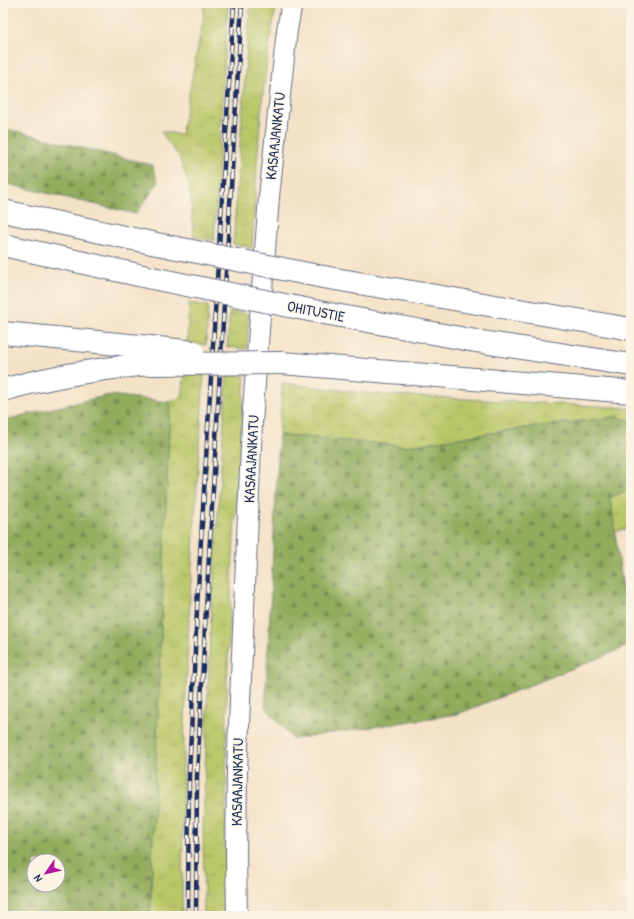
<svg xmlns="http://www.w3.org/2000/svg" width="634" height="919" font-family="'Patrick Hand',sans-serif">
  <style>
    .grass { fill: url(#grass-tufts); stroke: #6a7b64 }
    .forest { fill: url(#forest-firs); stroke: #566e5e; fill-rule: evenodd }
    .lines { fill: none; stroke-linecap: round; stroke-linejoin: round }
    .tertiary-casing { stroke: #676e83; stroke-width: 22 }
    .motorway-casing { stroke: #676e83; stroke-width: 24 }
    .tertiary { stroke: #fff; stroke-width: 20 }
    .motorway { stroke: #fff; stroke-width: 22 }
    .rail-casing { stroke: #1b2f5e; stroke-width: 4.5 }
    .rail { stroke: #fcf5e5; stroke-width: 3; stroke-dasharray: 9; stroke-linecap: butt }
    .motorway-bridge-casing { stroke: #676e83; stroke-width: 24; stroke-linecap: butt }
    .motorway-bridge { stroke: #fff; stroke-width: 22 }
    .labels { text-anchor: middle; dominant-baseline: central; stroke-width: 3; stroke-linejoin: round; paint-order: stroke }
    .street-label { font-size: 15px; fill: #1b2f5e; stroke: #fcf5e5 }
  </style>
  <defs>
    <pattern id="grass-tufts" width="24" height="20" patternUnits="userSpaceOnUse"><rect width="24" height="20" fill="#b9c769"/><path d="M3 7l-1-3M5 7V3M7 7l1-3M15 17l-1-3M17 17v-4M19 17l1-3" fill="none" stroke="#9eab5d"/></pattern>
    <pattern id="forest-firs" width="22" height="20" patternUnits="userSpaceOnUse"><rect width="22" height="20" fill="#92ac5d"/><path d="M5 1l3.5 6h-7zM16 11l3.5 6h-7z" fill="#768c50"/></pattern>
  </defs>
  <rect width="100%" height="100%" fill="#fcf5e5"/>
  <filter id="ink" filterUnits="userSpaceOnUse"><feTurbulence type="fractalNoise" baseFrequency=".025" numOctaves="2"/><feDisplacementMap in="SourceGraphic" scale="8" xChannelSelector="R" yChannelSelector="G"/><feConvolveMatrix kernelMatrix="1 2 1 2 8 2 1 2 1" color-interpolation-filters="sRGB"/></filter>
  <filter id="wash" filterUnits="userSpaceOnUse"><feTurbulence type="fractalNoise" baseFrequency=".012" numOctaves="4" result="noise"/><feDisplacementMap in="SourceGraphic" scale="16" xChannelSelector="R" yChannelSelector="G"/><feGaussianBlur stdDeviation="0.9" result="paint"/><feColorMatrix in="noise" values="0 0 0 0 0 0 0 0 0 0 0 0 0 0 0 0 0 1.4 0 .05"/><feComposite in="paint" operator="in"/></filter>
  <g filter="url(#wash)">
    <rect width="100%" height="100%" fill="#f4e2c7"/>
    <!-- grass -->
    <path class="grass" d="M 204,3 L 228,3 L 214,240 L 194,237 L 190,189 L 179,156 L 167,141 L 161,131 L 181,135 L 203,21 Z
      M 250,3 L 277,3 C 260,83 257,166 252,248 L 233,244 Z
      M 189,303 L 208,306 L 206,345 L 187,342 Z
      M 230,311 L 249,314 L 247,349 L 227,347 Z
      M 185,373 L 204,374 L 190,597 L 183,766 L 182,916 L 150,916 L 170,402 L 182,397 Z
      M 227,375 L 245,375 L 234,535 L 227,681 L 225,916 L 204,916 L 203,827 L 210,632 Z
      M 282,383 L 372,394 L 615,407 L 631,409 L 631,421 L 617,417 L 517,429 L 406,446 L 279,435 Z
      M 631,489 L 631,527 L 615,532 L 610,497 Z"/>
    <!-- forest -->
    <path class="forest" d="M 11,130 L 152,165 L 158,183 L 136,214 L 3,183 L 3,131 Z
      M 109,395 L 170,402 L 150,916 L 3,916 L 3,421 L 20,416 ZM 34,861 L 58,861 L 58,885 L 34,885 Z
      M 617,417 L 631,421 L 631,489 L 610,497 L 631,645 L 458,714 L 293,739 L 265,707 L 279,435 L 406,446 L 517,429 Z"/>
  </g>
  <g filter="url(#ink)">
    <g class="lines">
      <defs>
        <path id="tertiary" d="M 237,916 L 236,856 L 237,771 L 252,423 L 269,197 L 287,30 L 292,3"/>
        <path id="motorway" d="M 3,211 L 152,243
          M 3,245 L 152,278
          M 323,277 L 631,329
          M 319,312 L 476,341 L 631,365
          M 3,333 L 150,347
          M 282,363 L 631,392
          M 3,390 C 51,376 98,369 148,364"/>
      </defs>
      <!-- tertiary casing -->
      <use href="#tertiary" class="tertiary-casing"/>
      <!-- motorway casing -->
      <use href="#motorway" class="motorway-casing"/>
      <!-- tertiary -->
      <use href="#tertiary" class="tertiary"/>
      <!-- motorway -->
      <use href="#motorway" class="motorway"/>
      <defs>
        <path id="rail" d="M 188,916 L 189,775 L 198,589 L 234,3
          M 196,916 L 197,776 L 207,590 L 242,3"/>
      </defs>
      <!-- rail casing -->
      <use href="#rail" class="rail-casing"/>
      <!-- rail -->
      <use href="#rail" class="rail"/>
      <defs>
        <path id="motorway-bridge" d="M 152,243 L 323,277
          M 152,278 L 319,312
          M 150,347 L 193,352
          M 148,364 L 282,363"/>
      </defs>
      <!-- motorway-bridge casing -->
      <use href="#motorway-bridge" class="motorway-bridge-casing"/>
      <!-- motorway-bridge -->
      <use href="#motorway-bridge" class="motorway-bridge"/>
    </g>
  </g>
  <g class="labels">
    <!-- street labels -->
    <g class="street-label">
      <text transform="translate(275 136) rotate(-84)">KASAAJANKATU</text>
      <text transform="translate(316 311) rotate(11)">OHITUSTIE</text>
      <text transform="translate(251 459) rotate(-87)">KASAAJANKATU</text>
      <text transform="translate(237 782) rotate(-89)">KASAAJANKATU</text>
    </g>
  </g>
  <!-- margin -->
  <rect width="634" height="919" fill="none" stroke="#fcf5e5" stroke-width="16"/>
  <!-- north arrow -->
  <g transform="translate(46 873) rotate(236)"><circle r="19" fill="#fcf5e5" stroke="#a2a6af"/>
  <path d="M0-3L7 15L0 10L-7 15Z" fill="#b5179e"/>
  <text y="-6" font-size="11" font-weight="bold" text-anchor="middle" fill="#1b2f5e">N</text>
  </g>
</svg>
